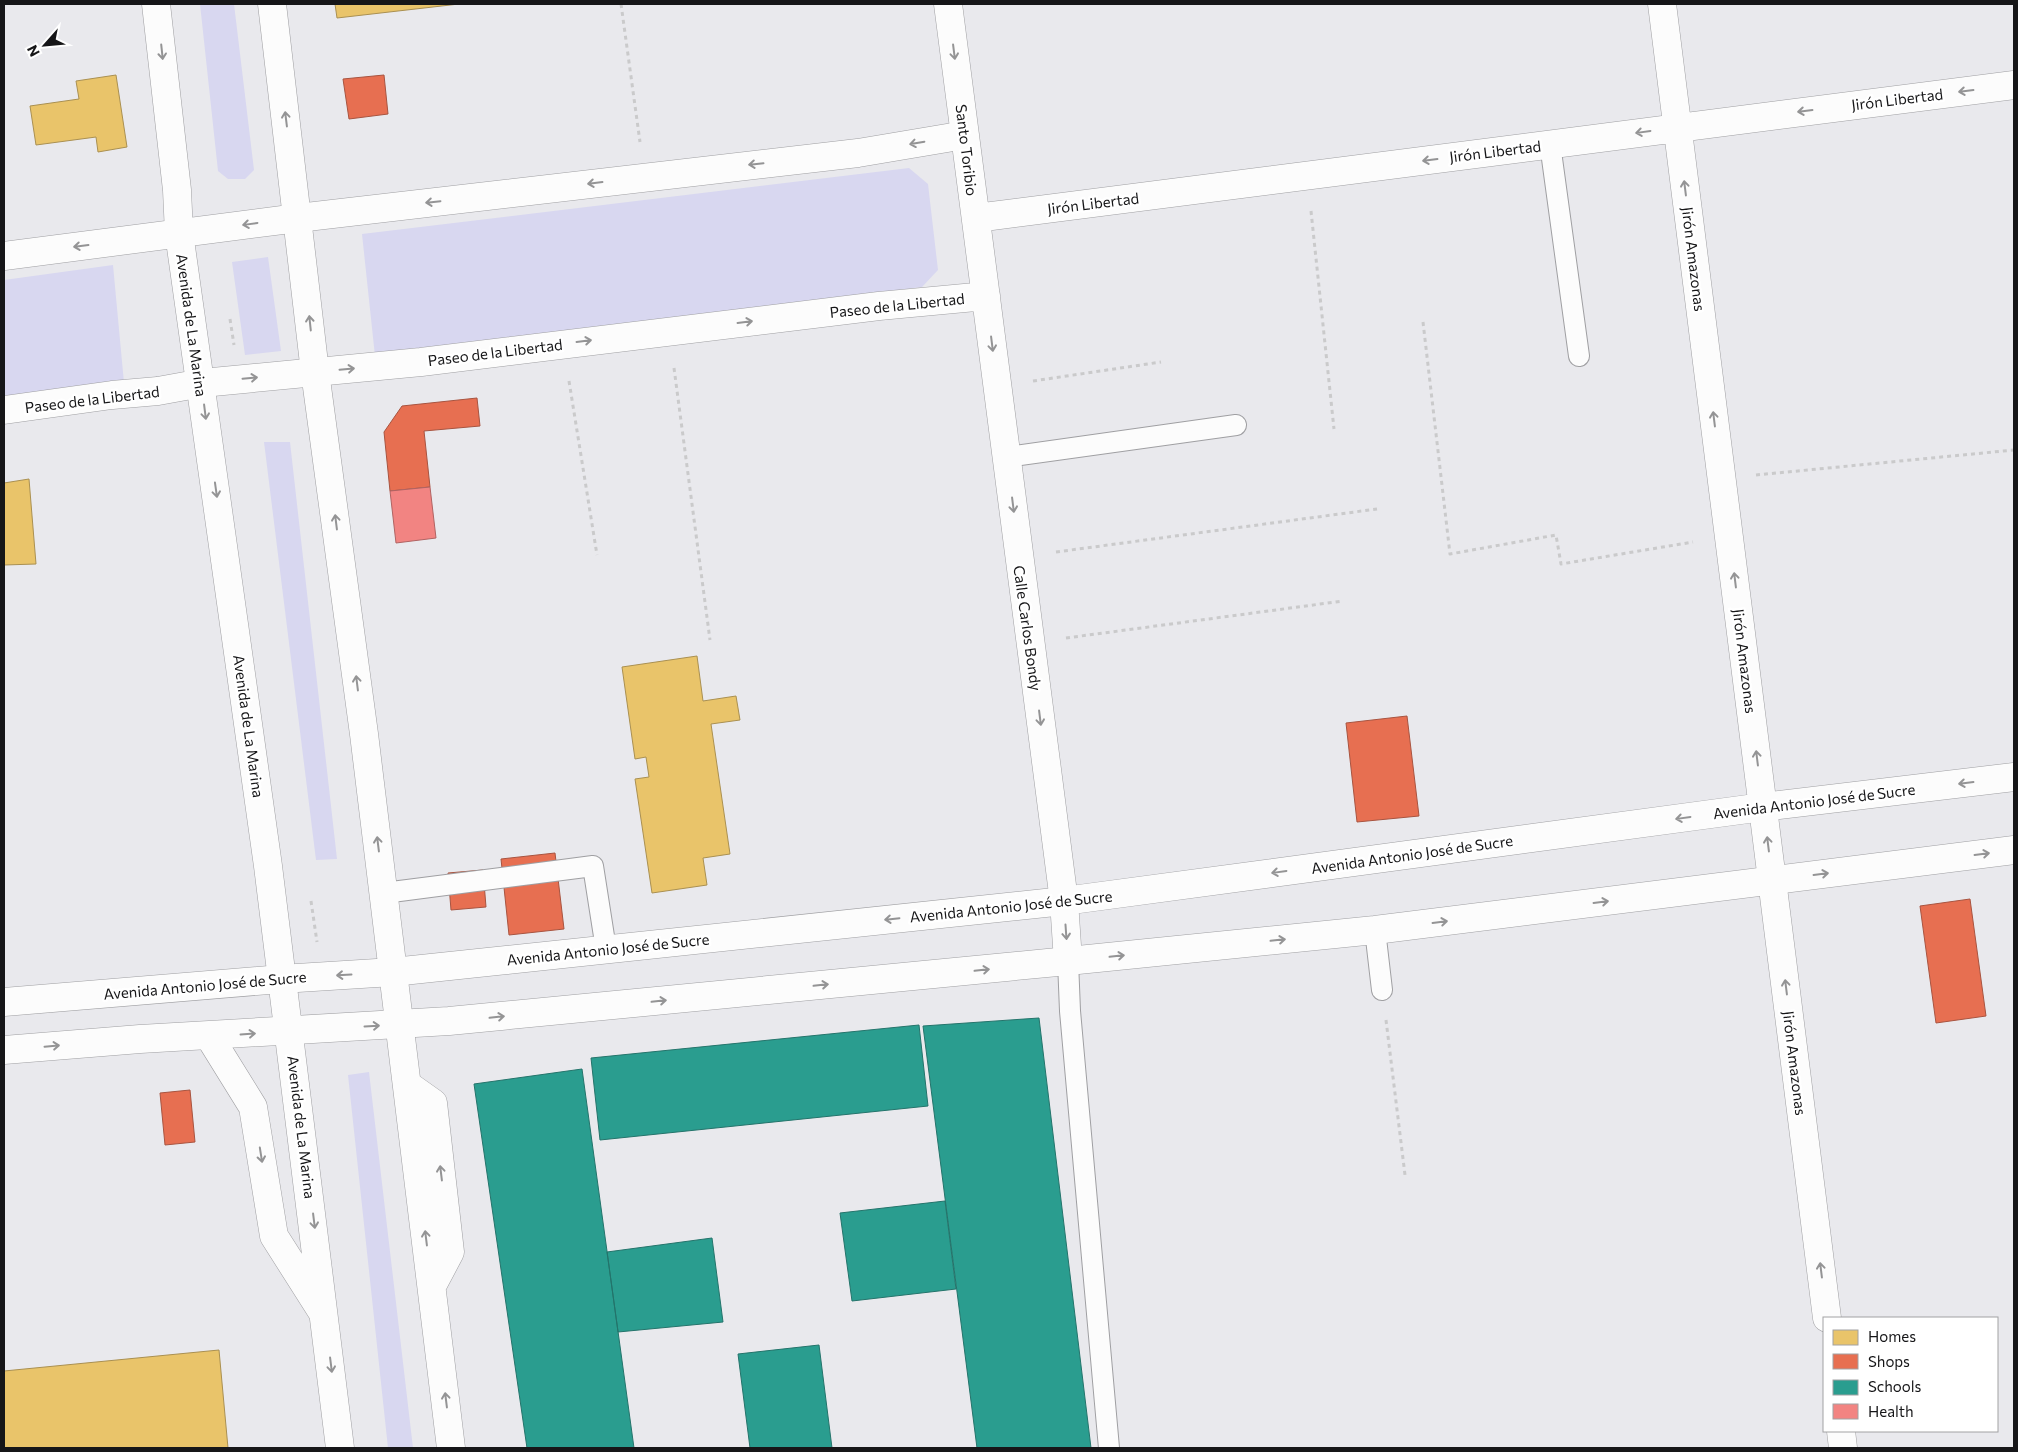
<svg xmlns="http://www.w3.org/2000/svg" width="2018" height="1452" font-family="Commissioner,sans-serif">
  <style>
    .green { fill: #d8d7f0 }
    .homes { fill: #e9c46a; stroke: #aa9051 }
    .shops { fill: #e76f51; stroke: #a85440 }
    .schools { fill: #2a9d8f; stroke: #24746b }
    .health { fill: #f28482; stroke: #b06362 }
    .lines { fill: none; stroke-linecap: round; stroke-linejoin: round }
    .lane-casing { stroke: #9f9fa2; stroke-width: 22 }
    .street-casing { stroke: #9f9fa2; stroke-width: 29 }
    .secondary-casing { stroke: #9f9fa2; stroke-width: 29 }
    .primary-casing { stroke: #9f9fa2; stroke-width: 29 }
    .path { stroke: #cacacb; stroke-width: 3; stroke-dasharray: 4 4; stroke-linecap: butt }
    .lane { stroke: #fcfcfc; stroke-width: 20 }
    .street { stroke: #fcfcfc; stroke-width: 28 }
    .secondary { stroke: #fcfcfc; stroke-width: 28 }
    .primary { stroke: #fcfcfc; stroke-width: 28 }
    .oneway { stroke: #949495 }
    .labels { text-anchor: middle; dominant-baseline: central; stroke-width: 5; stroke-linejoin: round; paint-order: stroke }
    .street-label { font-size: 15px; fill: #161618; stroke: #fff }
  </style>
  <rect width="100%" height="100%" fill="#e9e9ed"/>
  <!-- green -->
  <path class="green" d="M 200,4 L 234,4 L 254,170 L 245,179 L 228,179 L 218,171 Z
    M 909,168 L 928,184 L 938,270 L 922,287 L 375,356 L 362,234 Z
    M 268,257 L 281,351 L 245,355 L 232,262 Z
    M 113,265 L 124,383 L 4,397 L 4,280 Z
    M 264,442 L 290,442 L 337,859 L 316,860 Z
    M 369,1072 L 413,1448 L 388,1448 L 348,1075 Z"/>
  <!-- homes -->
  <path class="homes" d="M 335,4 L 459,4 L 337,18 Z
    M 116,75 L 127,147 L 98,152 L 96,137 L 36,145 L 30,106 L 79,99 L 76,81 Z
    M 29,479 L 36,564 L 4,565 L 4,483 Z
    M 697,656 L 703,701 L 736,696 L 740,720 L 711,724 L 730,854 L 703,858 L 707,885 L 652,893 L 635,779 L 649,777 L 646,757 L 635,759 L 622,667 Z
    M 219,1350 L 228,1448 L 4,1448 L 4,1371 Z"/>
  <!-- shops -->
  <path class="shops" d="M 384,75 L 388,114 L 349,119 L 343,79 Z
    M 477,398 L 480,426 L 424,431 L 430,487 L 390,491 L 384,432 L 402,406 Z
    M 1407,716 L 1419,816 L 1357,822 L 1346,723 Z
    M 555,853 L 564,929 L 509,935 L 501,859 Z
    M 483,870 L 486,907 L 451,910 L 448,873 Z
    M 1970,899 L 1986,1016 L 1936,1023 L 1920,906 Z
    M 190,1090 L 195,1142 L 165,1145 L 160,1093 Z"/>
  <!-- schools -->
  <path class="schools" d="M 1039,1018 L 1091,1448 L 977,1448 L 923,1026 Z
    M 919,1025 L 928,1106 L 600,1140 L 591,1058 Z
    M 582,1069 L 634,1448 L 527,1448 L 474,1084 Z
    M 945,1201 L 956,1289 L 852,1301 L 840,1213 Z
    M 712,1238 L 723,1322 L 618,1332 L 607,1252 Z
    M 819,1345 L 832,1448 L 750,1448 L 738,1354 Z"/>
  <!-- health -->
  <path class="health" d="M 430,487 L 436,538 L 396,543 L 390,491 Z"/>
  <g class="lines">
    <defs>
      <path id="lane" d="M 1550,144 L 1579,356
        M 1007,457 L 1236,425
        M 384,893 L 593,866 L 606,949
        M 1375,930 L 1382,990
        M 1068,961 L 1070,1011 L 1109,1448"/>
      <path id="street" d="M 948,4 L 1064,901 L 1068,961
        M 1662,4 L 1827,1318
        M 976,218 L 2014,85
        M 4,256 L 298,218 L 858,153 L 965,135
        M 4,410 L 112,395 L 158,391 L 202,383 L 421,362 L 879,306 L 986,296
        M 1841,1431 L 1843,1448"/>
      <path id="secondary" d="M 4,1002 L 281,979 L 393,972 L 1064,901 L 1763,807 L 2014,777
        M 4,1050 L 140,1039 L 449,1021 L 1068,961 L 1375,930 L 2014,850"/>
      <path id="primary" d="M 156,4 L 177,190 L 179,233 L 268,866 L 340,1448
        M 272,4 L 315,372 L 364,734 L 451,1448
        M 209,1036 L 253,1107 L 274,1236 L 321,1310
        M 409,1086 L 433,1103 L 450,1252 L 432,1286"/>
    </defs>
    <!-- lane casing -->
    <use href="#lane" class="lane-casing"/>
    <!-- street casing -->
    <use href="#street" class="street-casing"/>
    <!-- secondary casing -->
    <use href="#secondary" class="secondary-casing"/>
    <!-- primary casing -->
    <use href="#primary" class="primary-casing"/>
    <!-- path -->
    <path class="path" d="M 621,4 L 640,142
      M 1311,211 L 1334,429
      M 230,319 L 234,345
      M 1423,322 L 1450,554 L 1556,535 L 1561,564 L 1693,542
      M 674,368 L 710,640
      M 569,381 L 597,555
      M 1033,381 L 1161,362
      M 1756,475 L 2014,450
      M 1056,552 L 1377,509
      M 1066,638 L 1343,601
      M 311,901 L 317,942
      M 1386,1020 L 1405,1175"/>
    <!-- lane -->
    <use href="#lane" class="lane"/>
    <!-- street -->
    <use href="#street" class="street"/>
    <!-- secondary -->
    <use href="#secondary" class="secondary"/>
    <!-- primary -->
    <use href="#primary" class="primary"/>
  </g>
  <!-- one-way arrows -->
  <defs><path id="oneway-shaft" d="M-6 0H5M1.5-3L5.5 0L1.5 3" fill="none" stroke-width="1.6" stroke-linecap="round" stroke-linejoin="round" transform="scale(1.25)"/></defs>
  <g class="oneway">
    <use href="#oneway-shaft" transform="translate(162 52) rotate(84)"/>
    <use href="#oneway-shaft" transform="translate(954 52) rotate(83)"/>
    <use href="#oneway-shaft" transform="translate(1966 91) rotate(173)"/>
    <use href="#oneway-shaft" transform="translate(1805 111) rotate(173)"/>
    <use href="#oneway-shaft" transform="translate(286 119) rotate(-97)"/>
    <use href="#oneway-shaft" transform="translate(1643 132) rotate(172)"/>
    <use href="#oneway-shaft" transform="translate(917 143) rotate(170)"/>
    <use href="#oneway-shaft" transform="translate(1430 160) rotate(173)"/>
    <use href="#oneway-shaft" transform="translate(756 164) rotate(174)"/>
    <use href="#oneway-shaft" transform="translate(595 183) rotate(173)"/>
    <use href="#oneway-shaft" transform="translate(1685 188) rotate(-97)"/>
    <use href="#oneway-shaft" transform="translate(433 202) rotate(174)"/>
    <use href="#oneway-shaft" transform="translate(250 224) rotate(172)"/>
    <use href="#oneway-shaft" transform="translate(81 246) rotate(173)"/>
    <use href="#oneway-shaft" transform="translate(745 322) rotate(-7)"/>
    <use href="#oneway-shaft" transform="translate(310 323) rotate(-96)"/>
    <use href="#oneway-shaft" transform="translate(584 341) rotate(-7)"/>
    <use href="#oneway-shaft" transform="translate(992 344) rotate(83)"/>
    <use href="#oneway-shaft" transform="translate(347 369) rotate(-5)"/>
    <use href="#oneway-shaft" transform="translate(250 378) rotate(-5)"/>
    <use href="#oneway-shaft" transform="translate(205 412) rotate(83)"/>
    <use href="#oneway-shaft" transform="translate(1714 419) rotate(-97)"/>
    <use href="#oneway-shaft" transform="translate(216 490) rotate(82)"/>
    <use href="#oneway-shaft" transform="translate(1013 505) rotate(83)"/>
    <use href="#oneway-shaft" transform="translate(336 522) rotate(-97)"/>
    <use href="#oneway-shaft" transform="translate(1735 580) rotate(-97)"/>
    <use href="#oneway-shaft" transform="translate(357 683) rotate(-97)"/>
    <use href="#oneway-shaft" transform="translate(1040 718) rotate(83)"/>
    <use href="#oneway-shaft" transform="translate(1757 758) rotate(-97)"/>
    <use href="#oneway-shaft" transform="translate(1966 783) rotate(173)"/>
    <use href="#oneway-shaft" transform="translate(1683 818) rotate(172)"/>
    <use href="#oneway-shaft" transform="translate(378 844) rotate(-97)"/>
    <use href="#oneway-shaft" transform="translate(1768 844) rotate(-97)"/>
    <use href="#oneway-shaft" transform="translate(1982 854) rotate(-7)"/>
    <use href="#oneway-shaft" transform="translate(1279 872) rotate(172)"/>
    <use href="#oneway-shaft" transform="translate(1821 874) rotate(-7)"/>
    <use href="#oneway-shaft" transform="translate(1601 902) rotate(-7)"/>
    <use href="#oneway-shaft" transform="translate(892 919) rotate(174)"/>
    <use href="#oneway-shaft" transform="translate(1440 922) rotate(-7)"/>
    <use href="#oneway-shaft" transform="translate(1066 932) rotate(86)"/>
    <use href="#oneway-shaft" transform="translate(1278 940) rotate(-6)"/>
    <use href="#oneway-shaft" transform="translate(1117 956) rotate(-6)"/>
    <use href="#oneway-shaft" transform="translate(982 970) rotate(-6)"/>
    <use href="#oneway-shaft" transform="translate(344 975) rotate(177)"/>
    <use href="#oneway-shaft" transform="translate(821 985) rotate(-6)"/>
    <use href="#oneway-shaft" transform="translate(1786 987) rotate(-97)"/>
    <use href="#oneway-shaft" transform="translate(659 1001) rotate(-6)"/>
    <use href="#oneway-shaft" transform="translate(497 1017) rotate(-6)"/>
    <use href="#oneway-shaft" transform="translate(372 1026) rotate(-3)"/>
    <use href="#oneway-shaft" transform="translate(248 1034) rotate(-4)"/>
    <use href="#oneway-shaft" transform="translate(52 1046) rotate(-5)"/>
    <use href="#oneway-shaft" transform="translate(261 1155) rotate(81)"/>
    <use href="#oneway-shaft" transform="translate(441 1173) rotate(-97)"/>
    <use href="#oneway-shaft" transform="translate(314 1221) rotate(83)"/>
    <use href="#oneway-shaft" transform="translate(426 1238) rotate(-97)"/>
    <use href="#oneway-shaft" transform="translate(1821 1270) rotate(-97)"/>
    <use href="#oneway-shaft" transform="translate(331 1365) rotate(83)"/>
    <use href="#oneway-shaft" transform="translate(446 1400) rotate(-97)"/>
  </g>
  <g class="labels">
    <!-- street labels -->
    <g class="street-label">
      <text transform="translate(1897 99) rotate(-7)">Jirón Libertad</text>
      <text transform="translate(967 150) rotate(83)">Santo Toribio</text>
      <text transform="translate(1495 151) rotate(-7)">Jirón Libertad</text>
      <text transform="translate(1093 203) rotate(-7)">Jirón Libertad</text>
      <text transform="translate(1694 259) rotate(83)">Jirón Amazonas</text>
      <text transform="translate(897 305) rotate(-6)">Paseo de la Libertad</text>
      <text transform="translate(192 325) rotate(82)">Avenida de La Marina</text>
      <text transform="translate(495 352) rotate(-7)">Paseo de la Libertad</text>
      <text transform="translate(92 399) rotate(-7)">Paseo de la Libertad</text>
      <text transform="translate(1028 628) rotate(82)">Calle Carlos Bondy</text>
      <text transform="translate(1745 661) rotate(83)">Jirón Amazonas</text>
      <text transform="translate(249 726) rotate(82)">Avenida de La Marina</text>
      <text transform="translate(1814 801) rotate(-7)">Avenida Antonio José de Sucre</text>
      <text transform="translate(1412 854) rotate(-8)">Avenida Antonio José de Sucre</text>
      <text transform="translate(1011 906) rotate(-6)">Avenida Antonio José de Sucre</text>
      <text transform="translate(608 949) rotate(-6)">Avenida Antonio José de Sucre</text>
      <text transform="translate(205 985) rotate(-5)">Avenida Antonio José de Sucre</text>
      <text transform="translate(1795 1063) rotate(83)">Jirón Amazonas</text>
      <text transform="translate(302 1127) rotate(83)">Avenida de La Marina</text>
    </g>
  </g>
  <!-- border -->
  <rect width="2018" height="1452" fill="none" stroke="#161618" stroke-width="10"/>
  <!-- legend -->
  <rect x="1823" y="1317" width="175" height="115" fill="#ffffff" stroke="#a2a2a3"/>
  <rect x="1833" y="1330" width="25" height="15" fill="#e9c46a" stroke="#a2a2a3"/>
  <text x="1868" y="1342" font-size="15" fill="#161618">Homes</text>
  <rect x="1833" y="1354" width="25" height="15" fill="#e76f51" stroke="#a2a2a3"/>
  <text x="1868" y="1367" font-size="15" fill="#161618">Shops</text>
  <rect x="1833" y="1380" width="25" height="15" fill="#2a9d8f" stroke="#a2a2a3"/>
  <text x="1868" y="1392" font-size="15" fill="#161618">Schools</text>
  <rect x="1833" y="1404" width="25" height="15" fill="#f28482" stroke="#a2a2a3"/>
  <text x="1868" y="1417" font-size="15" fill="#161618">Health</text>
  <!-- north arrow -->
  <g transform="translate(45 45) rotate(243)" stroke="#ffffff" stroke-width="4" paint-order="stroke">
  <path d="M0-4L9 19L0 12L-9 19Z" fill="#161618"/>
  <text y="-8" font-size="14" font-weight="bold" text-anchor="middle" fill="#161618">N</text>
  </g>
</svg>
